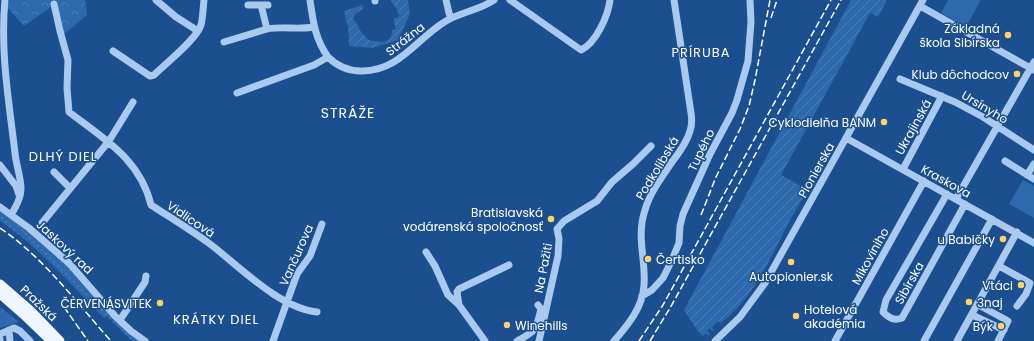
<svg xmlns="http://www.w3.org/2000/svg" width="1034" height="341" font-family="Poppins,sans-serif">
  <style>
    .grass { fill: url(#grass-dots) }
    .forest { fill: url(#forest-crowns) }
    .park { fill: #2e69ad }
    .garden { fill: url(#garden-furrows) }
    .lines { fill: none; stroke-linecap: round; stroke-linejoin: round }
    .minor { stroke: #a9c9ee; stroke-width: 7 }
    .major { stroke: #f0f6ff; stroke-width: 9 }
    .rail { stroke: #fff; stroke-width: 1.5; stroke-dasharray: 7 3; stroke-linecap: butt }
    .poi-dot { fill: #ffd166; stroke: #1b4f8f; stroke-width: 1.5 }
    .labels { text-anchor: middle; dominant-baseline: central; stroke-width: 3; stroke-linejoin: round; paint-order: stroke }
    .poi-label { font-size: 12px; fill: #fff; stroke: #1b4f8f; text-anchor: end }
    .street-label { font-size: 12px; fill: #fff; stroke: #1b4f8f }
    .neighbourhood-label { font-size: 13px; letter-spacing: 1px; fill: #fff; stroke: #1b4f8f }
    .quarter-label { font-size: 14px; letter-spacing: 1px; fill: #fff; stroke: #1b4f8f }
  </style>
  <defs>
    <pattern id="grass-dots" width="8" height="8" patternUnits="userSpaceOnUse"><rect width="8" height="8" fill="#2e69ad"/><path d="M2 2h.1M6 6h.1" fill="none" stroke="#4d80b9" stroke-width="1.8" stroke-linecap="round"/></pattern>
    <pattern id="forest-crowns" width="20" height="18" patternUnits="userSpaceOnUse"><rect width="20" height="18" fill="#2e69ad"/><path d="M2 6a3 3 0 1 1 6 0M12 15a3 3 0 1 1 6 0" fill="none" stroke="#4d80b9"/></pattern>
    <pattern id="garden-furrows" width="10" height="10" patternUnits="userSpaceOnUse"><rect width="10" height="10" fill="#2e69ad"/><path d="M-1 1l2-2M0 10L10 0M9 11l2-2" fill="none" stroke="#4d80b9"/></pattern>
  </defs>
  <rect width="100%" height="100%" fill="#1b4f8f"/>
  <!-- grass -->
  <path class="grass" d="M 0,211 L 15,221 L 64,261 L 122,327 L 139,341 L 132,341 L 107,316 L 104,318 C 73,287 37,245 0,221 Z"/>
  <!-- forest -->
  <path class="forest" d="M 10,0 L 85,0 L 87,15 L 63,35 L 51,7 L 24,26 L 7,7 Z
    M 0,307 L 19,322 L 0,328 Z"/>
  <!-- park -->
  <path class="park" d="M 948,0 L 981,0 L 966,27 L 941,13 Z
    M 1023,180 L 1034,186 L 1034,218 L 1009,204 Z"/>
  <!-- garden -->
  <path class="garden" d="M 390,0 L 408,0 L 410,14 L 398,40 L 372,48 L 349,46 L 348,27 L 344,11 L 362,5 L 363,9 L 355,14 L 353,18 L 359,27 L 359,29 L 368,40 C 377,42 393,45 392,30 L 396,29 L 394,22 L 394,18 L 398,18 L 399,16 L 396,8 Z
    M 851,0 L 887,0 L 878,17 L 870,13 L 781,175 L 808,190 C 799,205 789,220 782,236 C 766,268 750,300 721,323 L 718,321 L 712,327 L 714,330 L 713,331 L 710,328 L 707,331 L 710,334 L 709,336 L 706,333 L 703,336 L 697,330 L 684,310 Z"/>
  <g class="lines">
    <!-- minor -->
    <path class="minor" d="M 5,0 C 0,51 9,102 15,153 C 16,165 21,177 21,189 C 21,198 16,207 11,215
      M 156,0 L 176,17 L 198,31
      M 310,0 C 313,21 315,39 328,57
      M 375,0 L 375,1
      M 446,0 L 449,13 L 451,18
      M 510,0 L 581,50 C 596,43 608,16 610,0
      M 54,4 L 60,31 L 68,60 L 67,88 L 69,112 C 104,139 140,159 151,205 C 171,218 191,230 210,244 C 239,266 279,308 317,312
      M 248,5 L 268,5
      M 261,5 L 267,29
      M 920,6 L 1034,70
      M 224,42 L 267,29 C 282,26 298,30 313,27
      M 113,51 L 150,76 L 154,75 C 165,64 197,39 201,25 C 203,17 203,8 204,0
      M 900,79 L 955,102 L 983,117 L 1034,150
      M 237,93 L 314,65 L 328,57 C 337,66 348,71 361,71 C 399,72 417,38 446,21 C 461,12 480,10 494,0
      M 846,138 L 1034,243
      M 1005,161 L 1034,179
      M 0,165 L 16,186 L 19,195
      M 903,169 L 942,96
      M 54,172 L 70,188
      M 1027,175 L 1034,164
      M 947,194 L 886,300 L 883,312 C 889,318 894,321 902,318 L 965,204
      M 956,199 L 1034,62
      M 0,207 L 29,228 L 69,263 L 115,316 L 131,331 L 145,341
      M 42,223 L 109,141 L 133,102
      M 426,252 L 435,266 L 448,295 L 459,305 L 485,341
      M 999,266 L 1030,283 L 1026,294 L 1017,306
      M 642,296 L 652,290 L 663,278 L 672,260 L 679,243 L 680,226 L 683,214 L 710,154 L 732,113 L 737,100 L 748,61 L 751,22 L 750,0
      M 977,304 L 1008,321 L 998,341
      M 459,305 L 457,292 L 459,289 L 509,265
      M 972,315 L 1004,330
      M 120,320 L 145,282 L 146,276
      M 9,330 L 10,341
      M 0,334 L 14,328 L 20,331 L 30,341
      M 0,339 L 0,341
      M 273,341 L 297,274 L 310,256 L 322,224
      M 517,341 C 536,331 536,330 541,309 L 538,305
      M 539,341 L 558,256 L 559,239 L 557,229 L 564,221 L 597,201 L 612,182 L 633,164 L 651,146
      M 614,341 C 628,325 643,307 644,285 C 646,259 636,237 645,210 C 650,192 662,177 672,162 C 679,153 687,142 690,131 C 692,125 692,119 691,113 L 674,0
      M 715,341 L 740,317 L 765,283 L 923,0
      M 835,341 L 924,181
      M 924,341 L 992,219
      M 957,341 L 1017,232"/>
    <!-- major -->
    <path class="major" d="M 0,284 L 31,311 L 60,341
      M 0,294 L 26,317 L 51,341"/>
    <!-- rail -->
    <path class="rail" d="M 771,18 L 777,0
      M 701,215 L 716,177 L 740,129 L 749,106 L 755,80 L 770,0
      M 0,228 C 44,258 76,302 111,341
      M 64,307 L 88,341
      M 639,341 L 663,305 L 831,0
      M 650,341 L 670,308 L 841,0"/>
  </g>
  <!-- markers -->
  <g class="poi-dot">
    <circle cx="1008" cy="35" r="4"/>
    <circle cx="1017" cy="74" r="4"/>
    <circle cx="884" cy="122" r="4"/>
    <circle cx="551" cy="219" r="4"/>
    <circle cx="1003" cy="239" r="4"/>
    <circle cx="648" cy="259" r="4"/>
    <circle cx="791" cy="262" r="4"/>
    <circle cx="1021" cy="285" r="4"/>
    <circle cx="969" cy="302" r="4"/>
    <circle cx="160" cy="303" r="4"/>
    <circle cx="796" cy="316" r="4"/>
    <circle cx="507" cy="325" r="4"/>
    <circle cx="1001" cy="326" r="4"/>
  </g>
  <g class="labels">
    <!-- poi labels -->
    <g class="poi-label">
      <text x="1000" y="28">Základná<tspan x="1000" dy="14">škola Sibírska</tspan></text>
      <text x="1009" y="74">Klub dôchodcov</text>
      <text x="876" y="122">Cyklodielňa BANM</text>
      <text x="543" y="212">Bratislavská<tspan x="543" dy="14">vodárenská spoločnosť</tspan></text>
      <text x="995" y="239">u Babičky</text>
      <text x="656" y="259" text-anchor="start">Čertisko</text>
      <text x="791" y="276" text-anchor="middle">Autopionier.sk</text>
      <text x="1013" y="285">Vtáci</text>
      <text x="977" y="302" text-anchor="start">3naj</text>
      <text x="152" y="303">ČERVENÁSVITEK</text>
      <text x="804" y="309" text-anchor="start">Hotelová<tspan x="804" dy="14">akadémia</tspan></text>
      <text x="515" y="325" text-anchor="start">Winehills</text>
      <text x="993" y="326">Býk</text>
    </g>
    <!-- street labels -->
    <g class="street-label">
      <text transform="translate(405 39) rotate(-38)">Strážna</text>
      <text transform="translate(985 107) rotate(31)">Ursínyho</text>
      <text transform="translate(913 127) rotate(-61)">Ukrajinská</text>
      <text transform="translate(701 150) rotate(-64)">Tupého</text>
      <text transform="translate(657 168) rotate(-59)">Podkolibská</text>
      <text transform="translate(816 170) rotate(-61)">Pionierska</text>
      <text transform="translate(946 181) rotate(29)">Kraskova</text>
      <text transform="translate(191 219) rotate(34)">Vidlicová</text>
      <text transform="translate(65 247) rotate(43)">Jaskový rad</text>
      <text transform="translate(296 255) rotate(-66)">Vančurova</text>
      <text transform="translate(870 256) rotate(-61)">Mikovíniho</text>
      <text transform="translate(543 268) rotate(-79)">Na Pažiti</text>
      <text transform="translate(909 283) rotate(-61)">Sibírska</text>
      <text transform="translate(39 303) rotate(44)">Pražská</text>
    </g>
    <!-- neighbourhood labels -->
    <g class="neighbourhood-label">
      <text x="701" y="52">PRÍRUBA</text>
      <text x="63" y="156">DLHÝ DIEL</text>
      <text x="216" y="319">KRÁTKY DIEL</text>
    </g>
    <!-- quarter labels -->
    <g class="quarter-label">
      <text x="348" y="113">STRÁŽE</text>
    </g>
  </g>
</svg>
